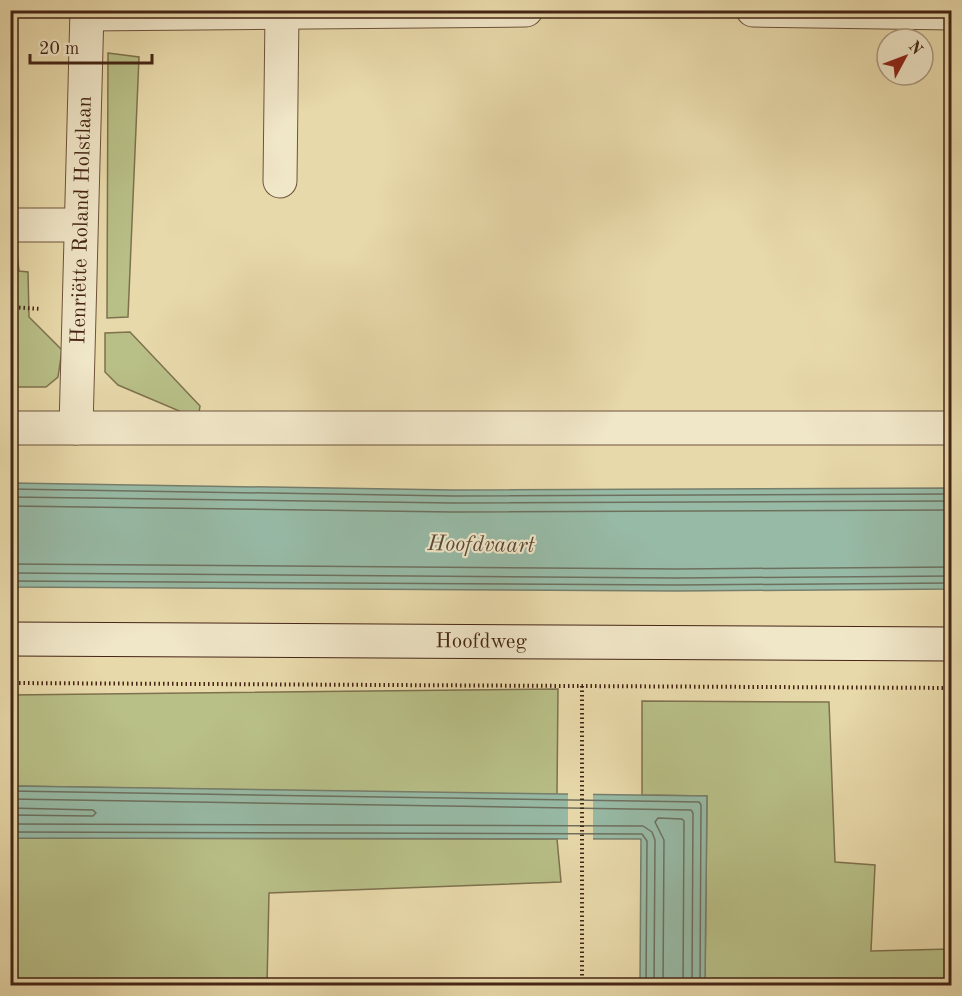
<svg xmlns="http://www.w3.org/2000/svg" width="962" height="996" font-family="'Old Standard TT',serif">
  <style>
    .green { fill: #b8bf87; stroke: #7e724e; stroke-width: 1.5 }
    .water { fill: #97baa6; stroke: #767e6c; stroke-width: 1.5 }
    .pier { fill: #e8d9aa }
    .lines { fill: none; stroke-linecap: round; stroke-linejoin: round }
    .shore { stroke: #6e705e; stroke-width: 1.5 }
    .street-casing { stroke: #6e523a; stroke-width: 35 }
    .secondary-casing { stroke: #452515; stroke-width: 35 }
    .path { stroke: #452515; stroke-width: 4; stroke-dasharray: 1.5 3; stroke-linecap: butt }
    .street { stroke: #f0e6c8; stroke-width: 33 }
    .secondary { stroke: #f0e6c8; stroke-width: 33 }
    .labels { text-anchor: middle; dominant-baseline: central; stroke-width: 4.5; stroke-linejoin: round; paint-order: stroke }
    .street-label { font-size: 21px; fill: #452515; stroke: #f0e6c8 }
    .water-label { font-size: 22px; font-style: italic; fill: #5a4a39; stroke: #f0e6c8 }
  </style>
  <rect width="100%" height="100%" fill="#e8d9aa"/>
  <filter id="stains"><feTurbulence type="fractalNoise" baseFrequency=".00333" numOctaves="4"/><feColorMatrix values="0 0 0 0 .2 0 0 0 0 .09 0 0 0 0 .02 0 0 0 .5 -.17"/></filter>
  <radialGradient id="worn" r=".72"><stop offset=".6" stop-color="#630" stop-opacity="0"/><stop offset="1" stop-color="#630" stop-opacity=".3"/></radialGradient>
  <!-- green -->
  <path class="green" d="M 108,53 L 139,57 L 128,317 L 107,318 Z
    M 11,254 L 17,254 L 19,271 L 28,272 L 29,317 L 62,350 L 58,377 L 46,387 L 11,387 Z
    M 130,332 L 200,406 L 198,419 L 118,385 L 105,372 L 105,333 Z
    M 558,689 L 557,795 L 11,786 L 11,695 Z
    M 642,701 L 829,702 L 835,862 L 875,865 L 871,951 L 950,949 L 950,985 L 705,985 L 707,796 L 642,795 Z
    M 11,838 L 557,839 L 561,882 L 269,893 L 267,985 L 11,986 Z"/>
  <!-- water -->
  <path class="water" d="M 11,483 L 453,490 L 951,488 L 951,589 L 677,591 L 11,587 Z
    M 11,786 L 707,796 L 705,985 L 640,985 L 641,839 L 11,838 Z"/>
  <!-- pier -->
  <path class="pier" d="M 568,792 L 593,792 L 593,842 L 568,842 Z"/>
  <g class="lines">
    <!-- shore -->
    <path class="shore" d="M 10,489 L 453,496 L 952,494
      M 10,497 L 453,503 L 952,501
      M 10,506 L 453,512 L 952,510
      M 10,564 L 677,569 L 952,567
      M 10,573 L 677,578 L 952,576
      M 10,581 L 677,585 L 952,583
      M 10,791 L 699,802 L 701,805 L 700,986
      M 10,799 L 691,810 L 693,813 L 692,986
      M 10,808 L 93,810 L 96,813 L 93,816 L 10,815
      M 10,824 L 643,826 L 652,832 L 655,840 L 654,986
      M 10,832 L 642,834 L 647,841 L 646,986
      M 663,986 L 664,840 L 655,822 L 658,818 L 682,819 L 684,821 L 683,986"/>
    <defs>
      <g id="street">
        <path d="M 753,10 L 952,13"/>
        <path d="M 87,14 L 526,10"/>
        <path d="M 280,181 L 282,13"/>
        <path d="M 10,225 L 80,225"/>
        <path d="M 10,428 L 952,428"/>
        <path id="s1" d="M 76,428 L 87,10"/>
      </g>
      <g id="secondary">
        <path id="s2" d="M 10,639 L 952,644"/>
      </g>
    </defs>
    <!-- street casing -->
    <use href="#street" class="street-casing"/>
    <!-- secondary casing -->
    <use href="#secondary" class="secondary-casing"/>
    <!-- path -->
    <path class="path" d="M 10,307 L 41,309
      M 10,683 L 952,688
      M 582,686 L 582,986"/>
    <!-- street -->
    <use href="#street" class="street"/>
    <!-- secondary -->
    <use href="#secondary" class="secondary"/>
  </g>
  <g class="labels">
    <!-- street labels -->
    <g class="street-label">
      <text stroke="none"><textPath href="#s1" startOffset="208">Henriëtte Roland Holstlaan</textPath></text>
      <text stroke="none"><textPath href="#s2" startOffset="471">Hoofdweg</textPath></text>
    </g>
    <!-- water labels -->
    <g class="water-label">
      <text transform="translate(481 545) rotate(1)">Hoofdvaart</text>
    </g>
  </g>
  <!-- margin -->
  <rect width="962" height="996" fill="none" stroke="#e8d9aa" stroke-width="36"/>
  <rect x="12" y="12" width="938" height="972" fill="none" stroke="#452515" stroke-width="3"/>
  <rect x="18" y="18" width="926" height="960" fill="none" stroke="#452515" stroke-width="1.5"/>
  <!-- north arrow -->
  <g transform="translate(905 57) rotate(49)"><circle r="28" fill="#f0e6c8" stroke="#ac9980" stroke-width="1.5"/>
  <path d="M0-4.5L10 22L0 15L-10 22Z" fill="#8f2418"/>
  <text y="-9" font-size="16" font-weight="bold" text-anchor="middle" fill="#452515">N</text>
  </g>
  <!-- scale -->
  <path d="M30 54v9h122v-9" fill="none" stroke="#452515" stroke-width="3"/>
  <text x="39" y="54" font-size="18" fill="#452515" stroke="#f0e6c8" stroke-width="4.5" paint-order="stroke">20 m</text>
  <rect width="100%" height="100%" filter="url(#stains)"/>
  <rect width="100%" height="100%" fill="url(#worn)"/>
</svg>
